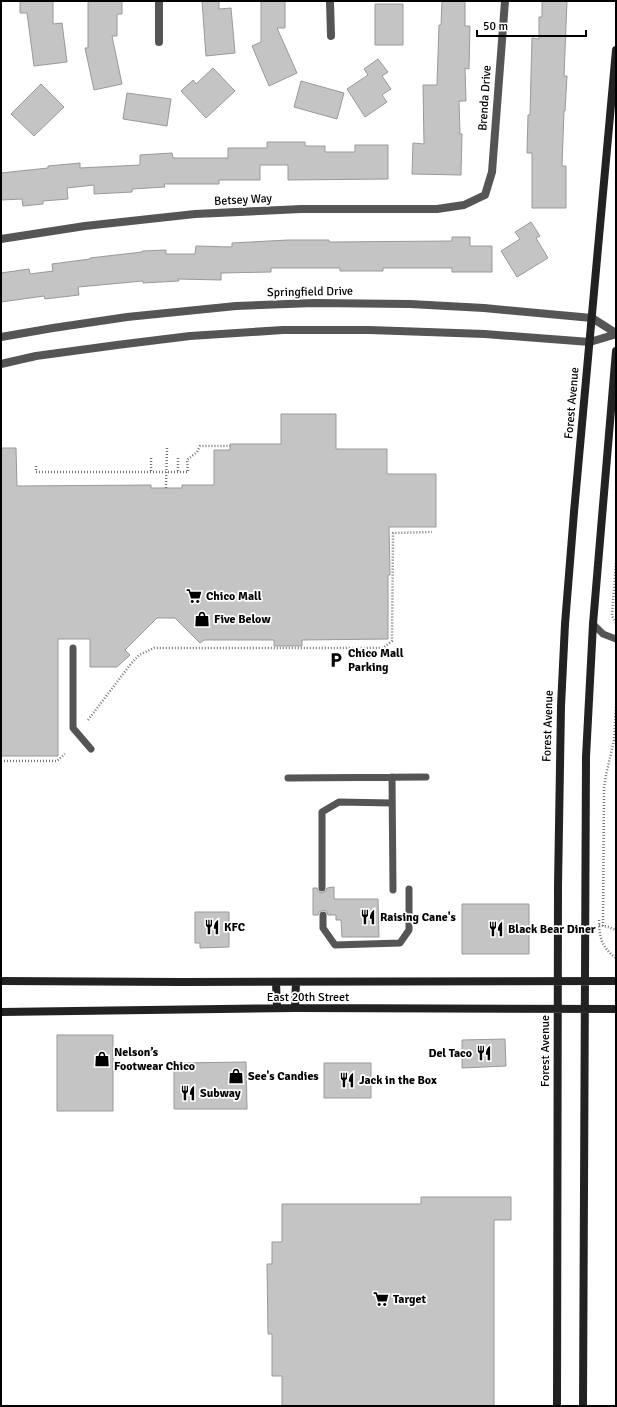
<svg xmlns="http://www.w3.org/2000/svg" width="617" height="1407" font-family="Signika,sans-serif">
  <style>
    .building { fill: #c4c4c4; stroke: #999 }
    .lines { fill: none; stroke-linecap: round; stroke-linejoin: round }
    .path { stroke: #777; stroke-width: 2.5; stroke-dasharray: 1 2; stroke-linecap: butt }
    .lane { stroke: #555; stroke-width: 7 }
    .street { stroke: #555; stroke-width: 8 }
    .secondary { stroke: #222; stroke-width: 8 }
    .labels { text-anchor: middle; dominant-baseline: central; stroke-width: 3.5; stroke-linejoin: round; paint-order: stroke }
    .street-label { font-size: 12px; fill: #000; stroke: #fff }
    .poi-label { font-size: 12px; font-weight: bold; fill: #000; stroke: #fff; text-anchor: start }
  </style>
  <rect width="100%" height="100%" fill="#fff"/>
  <!-- building -->
  <path class="building" d="M 20,1 L 53,1 L 53,24 L 62,23 L 67,62 L 34,66 L 27,13 L 20,13 Z
    M 88,1 L 122,1 L 122,14 L 117,14 L 117,36 L 112,36 L 122,84 L 94,90 L 85,48 L 88,48 Z
    M 202,1 L 219,1 L 219,9 L 231,8 L 235,53 L 206,56 Z
    M 261,1 L 285,1 L 285,28 L 277,28 L 297,73 L 269,86 L 252,46 L 261,42 Z
    M 442,1 L 465,1 L 465,26 L 470,26 L 469,69 L 465,68 L 466,101 L 459,101 L 460,134 L 462,134 L 461,175 L 412,174 L 413,143 L 424,144 L 423,85 L 437,85 L 439,25 L 441,25 Z
    M 542,1 L 567,1 L 564,76 L 567,76 L 565,111 L 564,111 L 562,166 L 566,166 L 566,208 L 532,208 L 532,153 L 527,153 L 528,115 L 530,115 L 532,38 L 539,39 L 539,17 L 542,17 Z
    M 375,4 L 403,4 L 403,45 L 375,45 Z
    M 378,59 L 388,72 L 382,76 L 391,89 L 382,95 L 387,102 L 365,117 L 347,89 L 368,75 L 364,69 Z
    M 213,68 L 235,91 L 206,118 L 181,91 L 193,80 L 196,84 Z
    M 301,81 L 344,93 L 337,119 L 294,107 Z
    M 41,84 L 64,107 L 34,136 L 11,114 Z
    M 127,93 L 171,99 L 167,126 L 123,119 Z
    M 267,142 L 305,142 L 305,146 L 325,146 L 325,152 L 355,152 L 355,145 L 388,145 L 388,179 L 288,180 L 288,165 L 260,165 L 260,180 L 219,180 L 219,184 L 164,184 L 165,187 L 132,189 L 132,192 L 94,194 L 94,185 L 67,188 L 68,199 L 43,201 L 43,204 L 23,206 L 22,199 L 1,200 L 1,173 L 48,168 L 48,166 L 80,163 L 80,168 L 140,165 L 140,155 L 172,153 L 173,158 L 228,158 L 228,148 L 267,148 Z
    M 531,222 L 540,236 L 536,238 L 548,258 L 517,277 L 501,251 L 520,239 L 515,232 Z
    M 452,237 L 470,237 L 470,246 L 492,246 L 492,272 L 452,272 L 452,268 L 383,268 L 383,271 L 340,271 L 340,268 L 271,268 L 271,272 L 221,273 L 221,280 L 178,279 L 179,281 L 143,283 L 143,281 L 78,287 L 79,295 L 45,299 L 44,296 L 1,302 L 1,273 L 29,269 L 30,274 L 53,271 L 52,264 L 90,259 L 90,258 L 142,252 L 142,251 L 166,250 L 166,254 L 195,254 L 196,246 L 232,247 L 232,243 L 288,240 L 329,240 L 329,242 L 452,241 Z
    M 281,414 L 336,414 L 336,449 L 387,449 L 387,474 L 436,474 L 436,527 L 389,527 L 390,575 L 388,575 L 388,639 L 302,640 L 302,646 L 274,646 L 274,640 L 204,640 L 200,643 L 175,618 L 157,618 L 125,650 L 130,655 L 117,667 L 90,667 L 90,639 L 58,639 L 58,756 L 1,756 L 1,448 L 16,448 L 17,486 L 151,485 L 151,488 L 182,488 L 182,485 L 214,485 L 214,450 L 230,450 L 230,444 L 281,444 Z
    M 334,887 L 334,899 L 378,899 L 379,937 L 342,937 L 341,920 L 336,920 L 336,915 L 328,915 L 326,911 L 323,910 L 319,912 L 318,915 L 313,915 L 313,888 L 317,888 L 319,892 L 322,893 L 326,891 L 327,888 Z
    M 462,904 L 529,904 L 529,954 L 462,954 Z
    M 195,912 L 229,912 L 229,947 L 200,948 L 200,943 L 195,943 Z
    M 57,1035 L 113,1035 L 113,1111 L 57,1111 Z
    M 505,1039 L 506,1066 L 462,1068 L 462,1040 Z
    M 246,1062 L 247,1109 L 174,1109 L 174,1063 Z
    M 324,1063 L 371,1063 L 371,1098 L 324,1098 Z
    M 421,1197 L 511,1197 L 511,1220 L 494,1220 L 494,1406 L 282,1406 L 282,1376 L 272,1376 L 272,1334 L 268,1334 L 267,1264 L 272,1264 L 272,1242 L 282,1242 L 282,1204 L 421,1204 Z"/>
  <g class="lines">
    <!-- path -->
    <path class="path" d="M 151,458 L 151,472
      M 178,458 L 178,472
      M 36,466 L 36,472 L 188,472 L 187,460 L 197,452 L 200,446 L 230,446
      M 166,488 L 167,447
      M 616,563 L 612,616 L 616,623
      M 88,720 L 130,665 L 139,655 L 154,648 L 383,648 L 392,641 L 393,533 L 432,532
      M 1,761 L 57,761 L 65,754
      M 599,920 C 599,937 602,948 616,958
      M 599,925 L 608,927 L 616,930
      M 603,926 L 604,788 L 606,775 L 614,740 L 616,707"/>
    <!-- lane -->
    <path class="lane" d="M 593,624 L 603,634 L 616,639
      M 73,648 L 73,728 L 91,749
      M 392,777 L 393,890
      M 288,778 L 426,777
      M 322,888 L 322,812 L 339,802 L 392,803
      M 323,915 L 323,928 L 335,945 L 400,943 L 409,930 L 409,889"/>
    <!-- street -->
    <path class="street" d="M 330,1 L 331,36
      M 159,42 L 159,1
      M 1,239 L 85,226 L 195,214 L 301,209 L 437,209 L 464,205 L 485,195 L 492,172 L 505,1
      M 1,337 L 53,328 L 127,317 L 236,306 L 314,303 L 410,304 L 484,308 L 592,318 L 616,333
      M 1,364 L 36,356 L 117,345 L 190,336 L 283,330 L 369,330 L 485,334 L 590,342 L 616,334"/>
    <!-- secondary -->
    <path class="secondary" d="M 1,981 L 182,982 L 616,981
      M 276,982 L 277,1008
      M 295,1008 L 296,982
      M 1,1012 L 295,1008 L 616,1009
      M 557,1406 L 558,886 L 561,706 L 565,624 L 574,512 L 616,50
      M 583,1406 L 586,757 L 593,624 L 616,351"/>
  </g>
  <!-- icons -->
  <defs>
    <symbol id="supermarket-bare" viewBox="-9 -9 18 18"><path d="M-6-5.5h2.5l.6 2H6L4.5 2H-2.5L-4.4-4H-6ZM-1.5 3.2a1.3 1.3 0 1 0 .1 0ZM3 3.2a1.3 1.3 0 1 0 .1 0Z" fill="#000" stroke="#fff" stroke-width="2.5" paint-order="stroke"/></symbol>
    <symbol id="shop-bare" viewBox="-9 -9 18 18"><path d="M-5-2.5h2.3a2.7 3.5 0 0 1 5.4 0H5L5.5 6h-11ZM-1.5-2.5h3a1.5 2.3 0 0 0-3 0Z" fill="#000" stroke="#fff" stroke-width="2.5" paint-order="stroke"/></symbol>
    <symbol id="parking-bare" viewBox="-9 -9 18 18"><path d="M-3.5-5.5H1a3.5 3.5 0 0 1 0 7H-1V5.5H-3.5ZM-1-3.4V-.6H.8a1.4 1.4 0 0 0 0-2.8Z" fill="#000" stroke="#fff" stroke-width="2.5" paint-order="stroke"/></symbol>
    <symbol id="restaurant-bare" viewBox="-9 -9 18 18"><path d="M-5-6h1v4h1v-4h1v4h1v-4h1v5L-1.5 .5V6h-2V.5L-5-1ZM5-6V6H3V1.5H1.5Q1.5-4 5-6Z" fill="#000" stroke="#fff" stroke-width="2.5" paint-order="stroke"/></symbol>
  </defs>
  <g fill-rule="evenodd">
    <use href="#supermarket-bare" x="183" y="585" width="22" height="22"/>
    <use href="#shop-bare" x="191" y="608" width="22" height="22"/>
    <use href="#parking-bare" x="325" y="649" width="22" height="22"/>
    <use href="#restaurant-bare" x="357" y="906" width="22" height="22"/>
    <use href="#restaurant-bare" x="201" y="916" width="22" height="22"/>
    <use href="#restaurant-bare" x="485" y="918" width="22" height="22"/>
    <use href="#restaurant-bare" x="473" y="1042" width="22" height="22"/>
    <use href="#shop-bare" x="91" y="1048" width="22" height="22"/>
    <use href="#shop-bare" x="225" y="1065" width="22" height="22"/>
    <use href="#restaurant-bare" x="336" y="1069" width="22" height="22"/>
    <use href="#restaurant-bare" x="177" y="1082" width="22" height="22"/>
    <use href="#supermarket-bare" x="370" y="1288" width="22" height="22"/>
  </g>
  <g class="labels">
    <!-- street labels -->
    <g class="street-label">
      <text transform="translate(485 98) rotate(-86)">Brenda Drive</text>
      <text transform="translate(243 200) rotate(-3)">Betsey Way</text>
      <text transform="translate(310 292) rotate(-1)">Springfield Drive</text>
      <text transform="translate(572 403) rotate(-85)">Forest Avenue</text>
      <text transform="translate(548 726) rotate(-88)">Forest Avenue</text>
      <text x="308" y="997">East 20th Street</text>
      <text transform="translate(545 1051) rotate(-90)">Forest Avenue</text>
    </g>
    <!-- poi labels -->
    <g class="poi-label">
      <text x="206" y="596">Chico Mall</text>
      <text x="214" y="619">Five Below</text>
      <text x="348" y="653">Chico Mall<tspan x="348" dy="14">Parking</tspan></text>
      <text x="380" y="917">Raising Cane's</text>
      <text x="224" y="927">KFC</text>
      <text x="508" y="929">Black Bear Diner</text>
      <text x="114" y="1052">Nelson’s<tspan x="114" dy="14">Footwear Chico</tspan></text>
      <text x="472" y="1053" text-anchor="end">Del Taco</text>
      <text x="248" y="1076">See's Candies</text>
      <text x="359" y="1080">Jack in the Box</text>
      <text x="200" y="1093">Subway</text>
      <text x="393" y="1299">Target</text>
    </g>
  </g>
  <!-- border -->
  <rect width="617" height="1407" fill="none" stroke="#000000" stroke-width="4"/>
  <!-- scale -->
  <path d="M477 30v6h109v-6" fill="none" stroke="#000000" stroke-width="2"/>
  <text x="483" y="30" font-size="12" fill="#000000" stroke="#ffffff" stroke-width="3" paint-order="stroke">50 m</text>
</svg>
